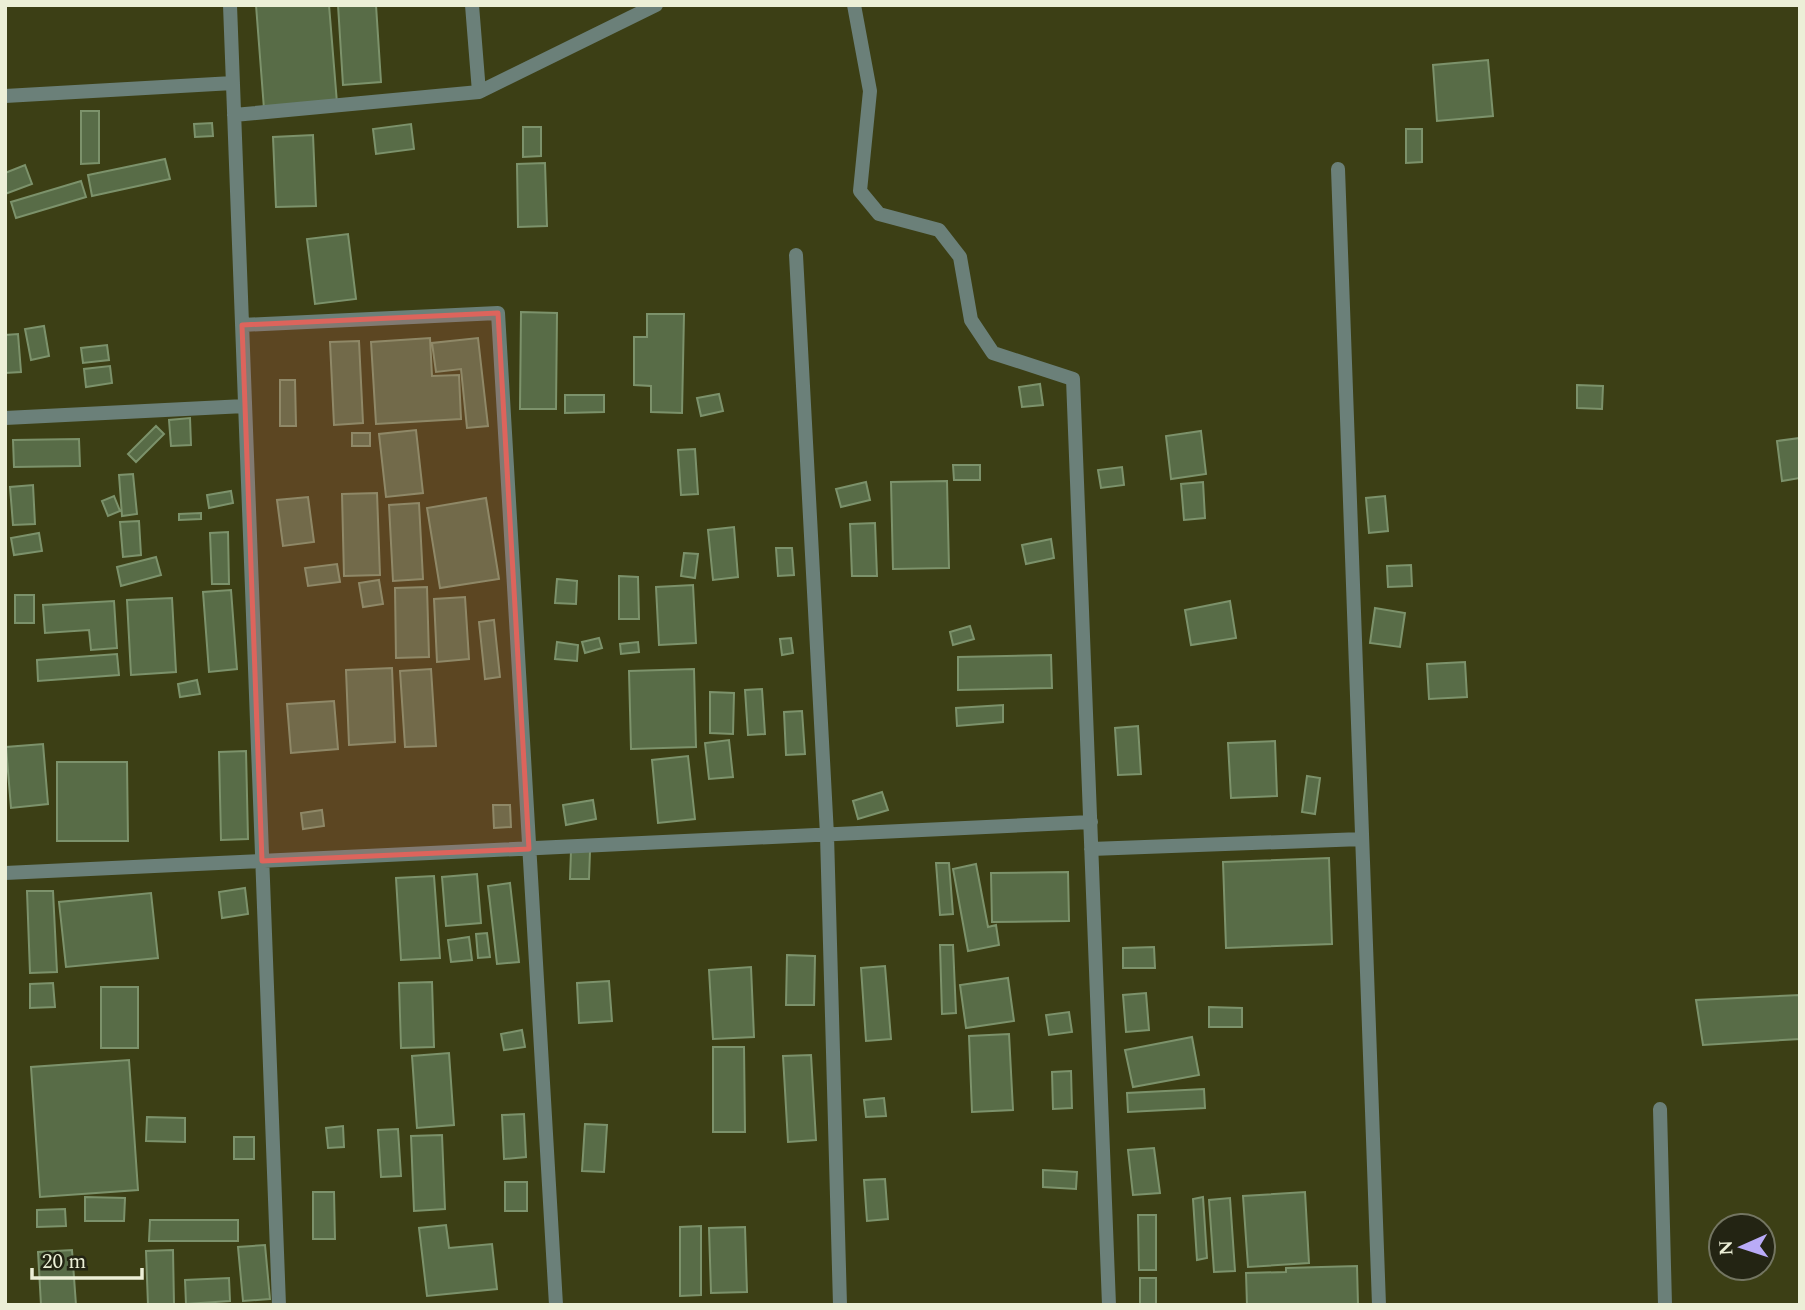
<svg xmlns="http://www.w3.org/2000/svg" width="1805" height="1310" font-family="Spectral,serif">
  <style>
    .building { fill: #586c47; stroke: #7c926b; stroke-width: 2 }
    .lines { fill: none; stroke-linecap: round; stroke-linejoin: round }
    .street { stroke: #6b8079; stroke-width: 14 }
    .marked { fill: #dd645c; fill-opacity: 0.2; stroke: #dd645c; stroke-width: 5; stroke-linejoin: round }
  </style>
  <rect width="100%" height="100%" fill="#3c3f15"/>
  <!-- building -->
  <path class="building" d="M 256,5 L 329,5 L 337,103 L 264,109 Z
    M 338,5 L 376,5 L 381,82 L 343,85 Z
    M 1488,60 L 1493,116 L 1437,121 L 1433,65 Z
    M 81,111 L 99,111 L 99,163 L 81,164 Z
    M 212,123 L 213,136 L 195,137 L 194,124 Z
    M 411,124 L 414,149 L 376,154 L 373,129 Z
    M 523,127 L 541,127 L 541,156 L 523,157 Z
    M 1406,129 L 1422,129 L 1422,162 L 1406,163 Z
    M 313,135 L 316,206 L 276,207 L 273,137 Z
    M 165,159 L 170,179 L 92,196 L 88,175 Z
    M 545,163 L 547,226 L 518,227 L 517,164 Z
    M 25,165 L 32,184 L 5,194 L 5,173 Z
    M 81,181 L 86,197 L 16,218 L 11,202 Z
    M 348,234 L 356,299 L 315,304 L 307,239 Z
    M 521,312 L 557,313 L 556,409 L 520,409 Z
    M 647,314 L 684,314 L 682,413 L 651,412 L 651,386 L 634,385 L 634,337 L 647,337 Z
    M 44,326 L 49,356 L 31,360 L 25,329 Z
    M 18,334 L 21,372 L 5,373 L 5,335 Z
    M 430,338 L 432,376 L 459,375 L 461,419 L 376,424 L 371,342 Z
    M 478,338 L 488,426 L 467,428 L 461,369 L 436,372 L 432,343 Z
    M 359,341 L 363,423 L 334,425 L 330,342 Z
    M 107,345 L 109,360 L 83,363 L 81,348 Z
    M 110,366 L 112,383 L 86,387 L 84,369 Z
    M 280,380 L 295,380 L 296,426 L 280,426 Z
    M 1040,384 L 1043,405 L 1022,407 L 1019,387 Z
    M 1577,385 L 1603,386 L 1602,409 L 1577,408 Z
    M 719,394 L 723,411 L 701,416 L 697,398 Z
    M 565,395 L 604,395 L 604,412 L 565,413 Z
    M 190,418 L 191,445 L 171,446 L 169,420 Z
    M 156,426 L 164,434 L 136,462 L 128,454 Z
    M 416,430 L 423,493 L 386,497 L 379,434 Z
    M 1201,431 L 1206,474 L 1171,479 L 1166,436 Z
    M 352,433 L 370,433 L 370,446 L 352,446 Z
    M 1800,438 L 1800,478 L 1782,481 L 1777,441 Z
    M 79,439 L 80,466 L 14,467 L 13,440 Z
    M 695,449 L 698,494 L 681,495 L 678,450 Z
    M 953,465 L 980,465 L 980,480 L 954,480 Z
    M 1122,467 L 1124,485 L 1101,488 L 1098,470 Z
    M 133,474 L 137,514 L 122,516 L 119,475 Z
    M 947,481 L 949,568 L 893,569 L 891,482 Z
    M 866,482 L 870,500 L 841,507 L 836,489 Z
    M 1203,482 L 1205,518 L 1184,520 L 1181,484 Z
    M 33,485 L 35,524 L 13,525 L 10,487 Z
    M 231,491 L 233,503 L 209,508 L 207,495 Z
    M 377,493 L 380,575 L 344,576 L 342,494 Z
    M 114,496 L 120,511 L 108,516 L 102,501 Z
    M 1385,496 L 1388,531 L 1369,533 L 1366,498 Z
    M 308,497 L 314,542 L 283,546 L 277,500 Z
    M 486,498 L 499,579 L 440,588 L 427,508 Z
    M 419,503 L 423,579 L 393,581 L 389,505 Z
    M 201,513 L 201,519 L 179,520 L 179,514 Z
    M 139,521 L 141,555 L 123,557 L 120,522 Z
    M 875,523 L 877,576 L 852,576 L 850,524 Z
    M 734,527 L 738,577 L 713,580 L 708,530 Z
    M 228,532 L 229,584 L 212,584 L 210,533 Z
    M 39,533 L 42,551 L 14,555 L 11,538 Z
    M 1051,539 L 1054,558 L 1026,564 L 1022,545 Z
    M 776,548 L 792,548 L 794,575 L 778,576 Z
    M 684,553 L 698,554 L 695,578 L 681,576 Z
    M 156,557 L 161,575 L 121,586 L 117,567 Z
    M 337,564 L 340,582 L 308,586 L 305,568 Z
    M 1411,565 L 1412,586 L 1388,587 L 1387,566 Z
    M 619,576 L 638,577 L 639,619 L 619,619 Z
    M 557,579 L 577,581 L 576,604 L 555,603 Z
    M 379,580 L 383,604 L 363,607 L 359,583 Z
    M 693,585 L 696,643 L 659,645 L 656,587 Z
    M 427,587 L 429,657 L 396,658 L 395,588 Z
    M 231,590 L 237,669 L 209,672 L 203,592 Z
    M 15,595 L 34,595 L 34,623 L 15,623 Z
    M 465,597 L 469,659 L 437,662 L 434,599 Z
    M 172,598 L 176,672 L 131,675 L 127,600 Z
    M 114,601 L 117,648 L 91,650 L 89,630 L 45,633 L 43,605 Z
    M 1230,601 L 1236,638 L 1191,645 L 1185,610 Z
    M 1375,608 L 1405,613 L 1400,647 L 1370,643 Z
    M 494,620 L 500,677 L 485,679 L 479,622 Z
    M 970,626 L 974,639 L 953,645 L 950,632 Z
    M 599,638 L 602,648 L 585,653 L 582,642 Z
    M 791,638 L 793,653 L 782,655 L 780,639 Z
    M 557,642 L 578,645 L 577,661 L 555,659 Z
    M 638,642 L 639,652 L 621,654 L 620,644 Z
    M 117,654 L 119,675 L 38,681 L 37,660 Z
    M 1051,655 L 1052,688 L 958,690 L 958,657 Z
    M 1465,662 L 1467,697 L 1429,699 L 1427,664 Z
    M 392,668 L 395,742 L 349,745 L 346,670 Z
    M 431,669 L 436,746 L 405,747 L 400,671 Z
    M 694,669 L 696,747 L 631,749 L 629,671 Z
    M 197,680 L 200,694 L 180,697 L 178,684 Z
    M 762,689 L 765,734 L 748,735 L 745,690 Z
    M 710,692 L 734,693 L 733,734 L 710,733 Z
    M 334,701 L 338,749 L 291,753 L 287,704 Z
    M 1003,705 L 1003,722 L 957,726 L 956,708 Z
    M 802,711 L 805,754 L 786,755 L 784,712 Z
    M 1138,726 L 1141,774 L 1118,775 L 1115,728 Z
    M 729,740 L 733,777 L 709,779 L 705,743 Z
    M 1275,741 L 1277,796 L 1231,798 L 1228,743 Z
    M 43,744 L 48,804 L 11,808 L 6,747 Z
    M 246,751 L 248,839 L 221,840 L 219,752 Z
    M 688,756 L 695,819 L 658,823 L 652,760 Z
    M 57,762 L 127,762 L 128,841 L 57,841 Z
    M 1307,776 L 1320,778 L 1315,814 L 1302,812 Z
    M 882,792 L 888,810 L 858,819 L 853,801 Z
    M 593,800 L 596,819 L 566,825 L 563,805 Z
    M 493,805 L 510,805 L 511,827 L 494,828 Z
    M 322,810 L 324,826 L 303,829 L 301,813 Z
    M 571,851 L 590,851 L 589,879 L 570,879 Z
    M 1329,858 L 1332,944 L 1226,948 L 1223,862 Z
    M 936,863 L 949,863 L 953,914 L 940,915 Z
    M 976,864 L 988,927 L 996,925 L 999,945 L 968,951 L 953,869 Z
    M 1068,872 L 1069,921 L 992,922 L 991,873 Z
    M 477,874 L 481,923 L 446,926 L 442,877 Z
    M 434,876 L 440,958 L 401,960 L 396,878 Z
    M 510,883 L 519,962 L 497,964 L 488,886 Z
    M 245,888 L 248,914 L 222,918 L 219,892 Z
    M 27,891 L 53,891 L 57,972 L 30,973 Z
    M 151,893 L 158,958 L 66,967 L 59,902 Z
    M 487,933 L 490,957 L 478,958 L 476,934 Z
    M 469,937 L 472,960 L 451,962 L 448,940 Z
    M 940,945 L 953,945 L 956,1013 L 942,1014 Z
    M 1154,947 L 1155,968 L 1123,968 L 1123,948 Z
    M 787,955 L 815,956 L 814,1005 L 786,1005 Z
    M 885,966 L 891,1039 L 866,1041 L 861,968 Z
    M 751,967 L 754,1037 L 713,1039 L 709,970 Z
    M 1008,978 L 1014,1021 L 966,1028 L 960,985 Z
    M 609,981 L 612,1021 L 579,1023 L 577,983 Z
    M 432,982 L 434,1047 L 401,1048 L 399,983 Z
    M 53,983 L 55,1007 L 30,1008 L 30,984 Z
    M 101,987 L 138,987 L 138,1048 L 101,1048 Z
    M 1146,993 L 1149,1030 L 1126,1032 L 1123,995 Z
    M 1800,995 L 1800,1039 L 1703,1045 L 1696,1000 Z
    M 1209,1007 L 1242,1008 L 1242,1027 L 1209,1027 Z
    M 1069,1012 L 1072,1032 L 1049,1035 L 1046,1015 Z
    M 522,1030 L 525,1047 L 504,1050 L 501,1034 Z
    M 1009,1034 L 1013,1110 L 972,1112 L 969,1036 Z
    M 1192,1037 L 1199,1075 L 1133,1087 L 1125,1050 Z
    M 713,1047 L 744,1047 L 745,1132 L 713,1132 Z
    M 449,1053 L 454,1125 L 417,1128 L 412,1056 Z
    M 811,1055 L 816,1140 L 788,1142 L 783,1056 Z
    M 129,1060 L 138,1190 L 40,1197 L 31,1067 Z
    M 1071,1071 L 1072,1108 L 1053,1109 L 1052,1072 Z
    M 1204,1089 L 1205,1108 L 1128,1112 L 1127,1093 Z
    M 884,1098 L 886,1116 L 866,1117 L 864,1100 Z
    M 524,1114 L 526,1157 L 504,1159 L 502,1115 Z
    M 147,1117 L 185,1118 L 185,1142 L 146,1141 Z
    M 585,1124 L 607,1125 L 604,1172 L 582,1171 Z
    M 343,1126 L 344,1147 L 328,1148 L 326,1128 Z
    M 398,1129 L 401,1176 L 381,1177 L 378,1130 Z
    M 442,1135 L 445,1209 L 414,1211 L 411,1136 Z
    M 234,1137 L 254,1137 L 254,1159 L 234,1159 Z
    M 1154,1148 L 1160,1193 L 1133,1195 L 1128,1150 Z
    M 1043,1170 L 1077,1172 L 1076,1189 L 1043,1187 Z
    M 885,1179 L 888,1219 L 867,1221 L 864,1180 Z
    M 505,1182 L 527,1182 L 527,1211 L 505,1211 Z
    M 313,1192 L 334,1192 L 335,1239 L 313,1239 Z
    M 1305,1192 L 1309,1263 L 1248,1267 L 1243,1196 Z
    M 85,1197 L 125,1198 L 124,1221 L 85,1221 Z
    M 1203,1197 L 1207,1258 L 1197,1260 L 1193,1199 Z
    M 1230,1198 L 1235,1271 L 1214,1272 L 1209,1200 Z
    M 65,1209 L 66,1226 L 37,1227 L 37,1210 Z
    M 1138,1215 L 1156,1215 L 1156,1270 L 1139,1270 Z
    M 150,1220 L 238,1220 L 238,1241 L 149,1241 Z
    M 446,1225 L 449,1248 L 492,1244 L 497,1289 L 427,1296 L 419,1228 Z
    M 701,1226 L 701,1295 L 680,1296 L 680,1227 Z
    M 745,1227 L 747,1292 L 711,1293 L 709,1228 Z
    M 265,1245 L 270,1299 L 243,1301 L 238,1247 Z
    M 72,1250 L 76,1305 L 41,1305 L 38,1252 Z
    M 173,1250 L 174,1305 L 148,1305 L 146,1251 Z
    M 1357,1266 L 1358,1305 L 1247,1305 L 1246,1273 L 1286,1272 L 1286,1268 Z
    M 229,1278 L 230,1301 L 186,1304 L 185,1280 Z
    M 1140,1278 L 1156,1278 L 1156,1305 L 1140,1305 Z"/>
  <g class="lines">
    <!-- street -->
    <path class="street" d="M 230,5 L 279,1305
      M 472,5 L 479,92
      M 854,5 L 870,91 L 860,191 L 879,214 L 939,230 L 960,257 L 971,320 L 993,353 L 1073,379 L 1109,1305
      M 5,96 L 233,83
      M 234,115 L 479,92 L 656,5
      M 1338,169 L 1379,1305
      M 796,255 L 827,835 L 840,1305
      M 242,325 L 498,313 L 556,1305
      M 5,418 L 245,406
      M 1091,849 L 1362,839
      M 5,873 L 1091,822
      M 1660,1109 L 1665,1305"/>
  </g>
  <!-- marked area -->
  <path class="marked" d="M 498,313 L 529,849 L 262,861 L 242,325 Z"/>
  <!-- border -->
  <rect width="1805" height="1310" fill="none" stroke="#ecefd7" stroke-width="14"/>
  <!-- north arrow -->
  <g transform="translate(1742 1247) rotate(267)"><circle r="33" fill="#232413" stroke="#737561" stroke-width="2"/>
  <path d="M0-5L12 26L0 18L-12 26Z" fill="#b9abf7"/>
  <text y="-10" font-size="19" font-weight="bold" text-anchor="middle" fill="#ecefd7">N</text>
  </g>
  <!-- scale -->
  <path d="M32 1268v10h110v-10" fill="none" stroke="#ecefd7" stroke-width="3.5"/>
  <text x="42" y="1268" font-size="21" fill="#ecefd7" stroke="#232413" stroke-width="5" paint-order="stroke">20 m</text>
</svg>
